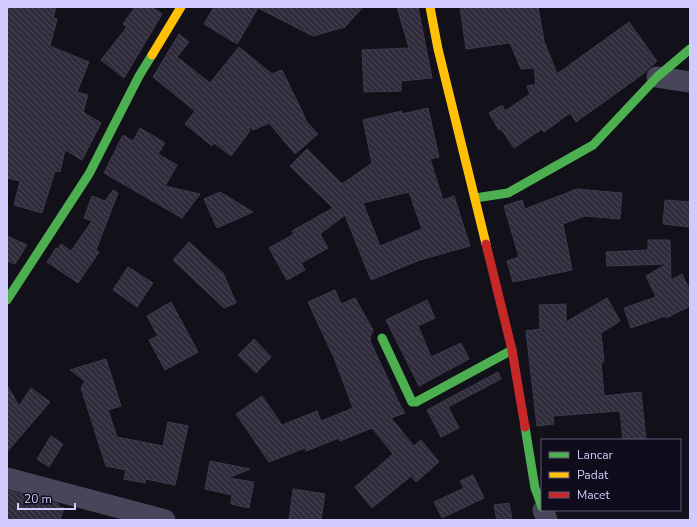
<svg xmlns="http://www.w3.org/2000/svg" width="697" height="527" font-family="'Nunito Sans',sans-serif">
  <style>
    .building { fill: url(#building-back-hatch); stroke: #3e3a4d; fill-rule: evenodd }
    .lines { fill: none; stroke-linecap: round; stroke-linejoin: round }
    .street { stroke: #474559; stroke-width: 21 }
    .fast { stroke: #4caf50; stroke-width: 9 }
    .slow { stroke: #ffc107; stroke-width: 9 }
    .jam { stroke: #c62828; stroke-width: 9 }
  </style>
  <defs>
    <pattern id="building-back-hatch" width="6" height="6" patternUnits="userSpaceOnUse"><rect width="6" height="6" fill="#302c3c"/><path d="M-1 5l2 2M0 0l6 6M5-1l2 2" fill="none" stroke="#4d4959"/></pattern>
  </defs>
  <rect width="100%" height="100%" fill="#121018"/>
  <!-- building -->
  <path class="building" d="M 7,7 L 56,7 L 53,18 L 57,19 L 50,46 L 89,62 L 77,92 L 88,95 L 83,112 L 101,123 L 82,160 L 65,150 L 60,172 L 55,171 L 42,213 L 14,205 L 20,181 L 7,178 Z
    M 135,7 L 152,7 L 162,14 L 124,78 L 101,60 L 127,27 L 123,24 Z
    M 214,7 L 363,7 L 345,27 L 313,36 L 258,8 L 237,44 L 204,24 Z
    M 397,7 L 418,7 L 432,78 L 401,81 L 401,91 L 364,92 L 362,50 L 409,48 Z
    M 460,7 L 538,7 L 544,41 L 557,74 L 629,22 L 657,61 L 643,74 L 576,122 L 570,113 L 544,132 L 542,129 L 514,148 L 501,129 L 499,130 L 489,113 L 502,105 L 505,111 L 530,94 L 527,86 L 536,84 L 534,68 L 521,69 L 510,43 L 466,49 Z
    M 179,34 L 189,42 L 177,57 L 210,83 L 239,47 L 272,74 L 282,70 L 307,122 L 318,134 L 295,154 L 269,123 L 253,130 L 248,126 L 250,131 L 231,156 L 214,143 L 212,146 L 185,124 L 195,111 L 153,77 Z
    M 428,108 L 439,157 L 430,159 L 443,200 L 454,196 L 470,246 L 420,260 L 371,280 L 345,215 L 320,234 L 328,248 L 301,263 L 305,270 L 287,280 L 269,248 L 294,234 L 292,231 L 333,208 L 290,166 L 307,149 L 342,184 L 372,163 L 363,120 L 402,111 L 402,114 ZM 409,192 L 422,229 L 380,246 L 363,203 Z
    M 140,128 L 165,143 L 158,154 L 177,165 L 165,186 L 200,194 L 182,218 L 104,173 L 123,135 L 133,141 Z
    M 577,189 L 622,193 L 620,219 L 585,216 L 563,224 L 572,270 L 513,282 L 507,261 L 519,257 L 504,206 L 522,200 L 525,209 Z
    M 113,190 L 118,193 L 96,250 L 99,252 L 78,283 L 47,262 L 56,248 L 58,249 L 61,244 L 71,251 L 92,221 L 84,218 L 92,196 L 105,201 Z
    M 220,192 L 253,212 L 217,228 L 204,199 Z
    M 665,200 L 690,202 L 690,227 L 663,224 Z
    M 7,236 L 27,245 L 15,264 L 7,261 Z
    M 648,240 L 670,240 L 671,280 L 682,274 L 690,291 L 690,306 L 666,318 L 665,316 L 631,328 L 624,308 L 656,297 L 646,276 L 667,264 L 607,266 L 606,252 L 648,250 Z
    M 189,242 L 223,273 L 236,303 L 224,308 L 173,260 Z
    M 128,267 L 153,283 L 137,307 L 113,290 Z
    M 335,290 L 341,304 L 355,298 L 373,330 L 370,337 L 371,343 L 401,407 L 405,413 L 391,418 L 414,446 L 421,440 L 439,462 L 416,482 L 411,476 L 372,508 L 355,487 L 393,454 L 372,428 L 340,441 L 339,438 L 306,451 L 305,448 L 269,462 L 236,414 L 262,396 L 282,425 L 317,411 L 321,421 L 353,408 L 335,360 L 308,302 Z
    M 607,298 L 620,321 L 601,333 L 604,362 L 601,362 L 604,396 L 641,392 L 646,440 L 623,440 L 620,411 L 553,416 L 554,424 L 537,426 L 526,331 L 540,329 L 539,305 L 566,304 L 566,322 Z
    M 427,300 L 435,318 L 418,326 L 431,357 L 461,343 L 469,359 L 419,386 L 386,320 Z
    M 171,302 L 198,352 L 165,370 L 149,340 L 158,336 L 147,316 Z
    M 254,339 L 271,357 L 256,373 L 238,355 Z
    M 106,359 L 121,406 L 108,410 L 117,437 L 163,446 L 168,422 L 188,426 L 175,485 L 146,479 L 145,483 L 124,479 L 126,470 L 106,466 L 81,388 L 85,381 L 70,370 Z
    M 498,372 L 501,379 L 448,407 L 459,428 L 441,437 L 427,410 Z
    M 7,385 L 19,406 L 31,388 L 50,402 L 7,452 Z
    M 51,436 L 63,444 L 49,467 L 37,459 Z
    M 210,461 L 250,469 L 228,478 L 254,482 L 249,508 L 231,504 L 232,495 L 205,489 Z
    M 473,475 L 484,498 L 442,518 L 434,502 L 464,488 L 460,481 Z
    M 293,489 L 325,494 L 321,520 L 289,520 Z
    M 7,490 L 59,504 L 58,506 L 64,508 L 60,520 L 7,520 Z
    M 509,503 L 512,520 L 497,520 L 494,505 Z"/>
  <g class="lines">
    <!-- street -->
    <path class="street" d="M 657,77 L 690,82
      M 7,478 L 165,520
      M 543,510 L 547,520"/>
    <!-- fast -->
    <path class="fast" d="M 475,198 L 508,193 L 593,145 L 657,77 L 690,49
      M 7,300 L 89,174 L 139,76 L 152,55
      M 382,338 L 412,402 L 416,402 L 512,350
      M 525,427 L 535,488 L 542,507"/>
    <!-- slow -->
    <path class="slow" d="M 430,7 L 438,49 L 486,244
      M 152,55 L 181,7"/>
    <!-- jam -->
    <path class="jam" d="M 486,244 L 512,350 L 525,427"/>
  </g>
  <!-- border -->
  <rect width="697" height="527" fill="none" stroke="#d2c9fd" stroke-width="16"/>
  <!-- legend -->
  <rect x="541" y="439" width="140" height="72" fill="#100c1c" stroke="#5e5876"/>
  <rect x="549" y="452" width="20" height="6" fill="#4caf50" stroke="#5e5876"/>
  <text x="577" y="459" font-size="12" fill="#d2c9fd">Lancar</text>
  <rect x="549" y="472" width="20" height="6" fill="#ffc107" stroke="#5e5876"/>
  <text x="577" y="479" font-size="12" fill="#d2c9fd">Padat</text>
  <rect x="549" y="492" width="20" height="6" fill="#c62828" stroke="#5e5876"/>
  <text x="577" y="499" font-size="12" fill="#d2c9fd">Macet</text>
  <!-- scale -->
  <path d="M18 503v6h57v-6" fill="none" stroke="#d2c9fd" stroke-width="2"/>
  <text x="24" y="503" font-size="12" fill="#d2c9fd" stroke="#100c1c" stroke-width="3" paint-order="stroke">20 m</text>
</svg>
